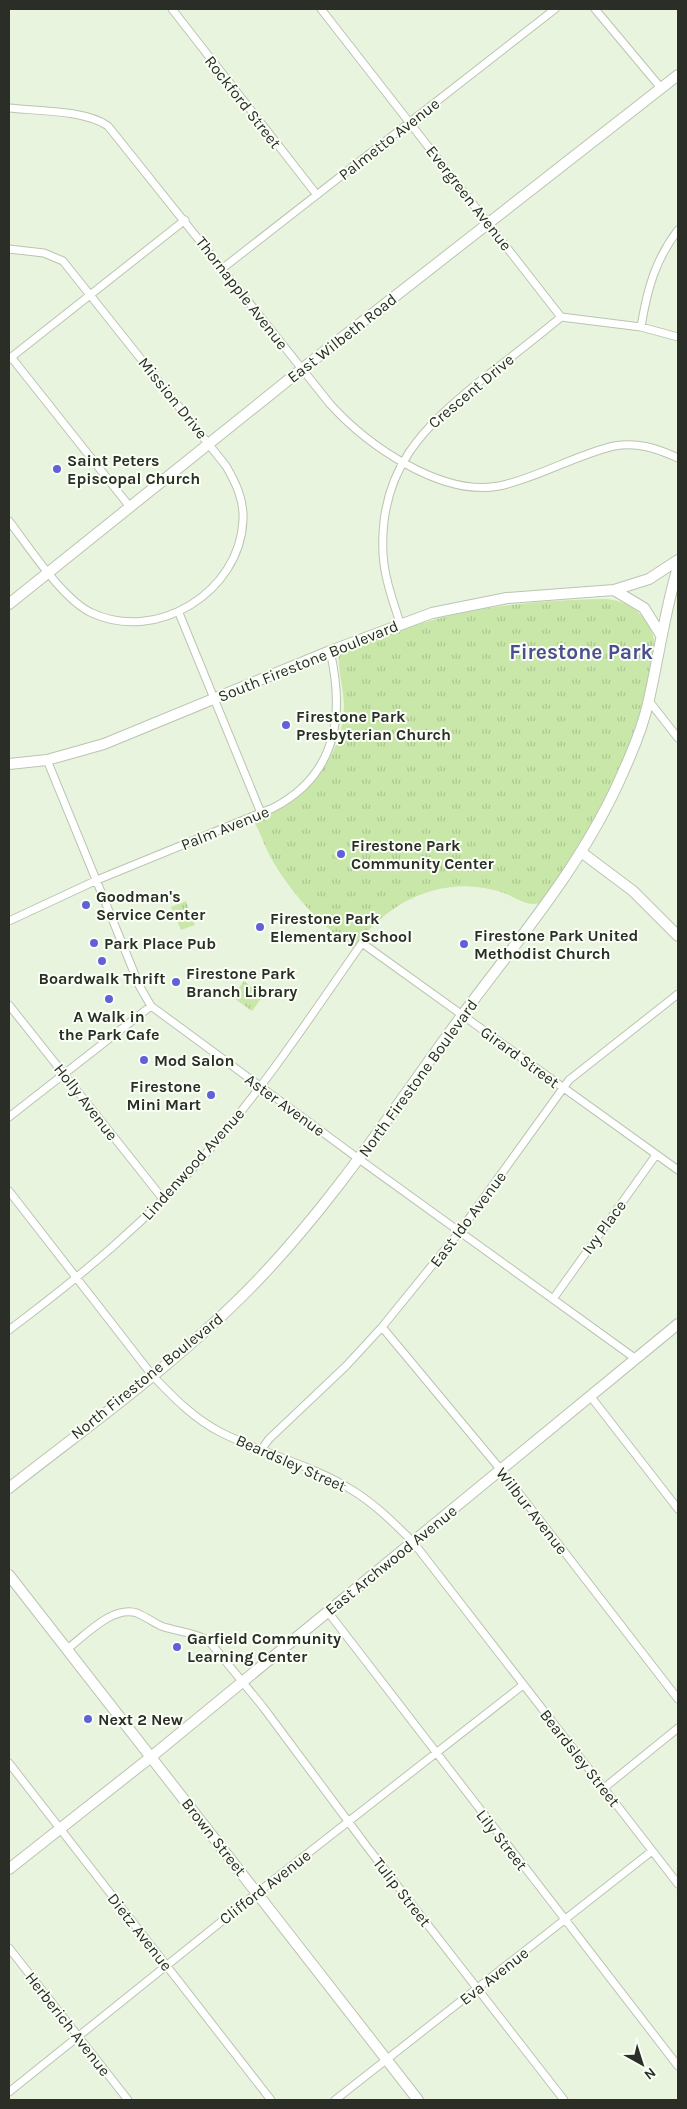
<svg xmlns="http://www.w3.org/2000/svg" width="687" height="2109" font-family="Karla,sans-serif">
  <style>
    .park { fill: url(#park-tufts) }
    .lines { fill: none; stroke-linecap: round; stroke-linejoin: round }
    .street-casing { stroke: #bac5b0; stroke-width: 9 }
    .secondary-casing { stroke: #bac5b0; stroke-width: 12 }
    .street { stroke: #fff; stroke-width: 7 }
    .secondary { stroke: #fff; stroke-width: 10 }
    .poi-dot { fill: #6160d9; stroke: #fafff6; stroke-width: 2 }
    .labels { text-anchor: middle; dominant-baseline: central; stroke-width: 4; stroke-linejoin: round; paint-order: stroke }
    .street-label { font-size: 16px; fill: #2a2e26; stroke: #fafff6 }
    .poi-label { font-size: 16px; font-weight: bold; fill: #2a2e26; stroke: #fafff6; text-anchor: start }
    .district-label { font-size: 21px; font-weight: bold; fill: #4c4f8d; stroke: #fafff6 }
  </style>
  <defs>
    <pattern id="park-tufts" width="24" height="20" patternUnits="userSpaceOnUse" patternTransform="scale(1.25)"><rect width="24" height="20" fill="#c8e7a8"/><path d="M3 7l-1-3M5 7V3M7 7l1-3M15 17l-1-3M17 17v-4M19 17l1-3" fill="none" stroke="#acc690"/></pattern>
  </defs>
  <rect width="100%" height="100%" fill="#e9f4de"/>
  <!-- park -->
  <path class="park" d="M 605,599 C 626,600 646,613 653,635 C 663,667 615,784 598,815 C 581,846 560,874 539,903 C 527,907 515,897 504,893 C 446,873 387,900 354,949 C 321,925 290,893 270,856 C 264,845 260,832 254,821 C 303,801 344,760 344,704 C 344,692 337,662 339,655 C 351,645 370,640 385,635 C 463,607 522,601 605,599 Z
    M 186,901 L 195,925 L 181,930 L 171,907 Z
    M 244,981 L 263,996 L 252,1011 L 232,997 Z"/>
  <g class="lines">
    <defs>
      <path id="street" d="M 172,9 L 317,195
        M 321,9 L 561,317
        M 595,9 L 661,88
        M 9,108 C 37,111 85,110 108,126 L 330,404 C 367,445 441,497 499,486 C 538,478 575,455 614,446 C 638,442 656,448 678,458
        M 9,249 L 44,253 L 63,261 L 226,466 C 236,483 244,500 243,520 C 240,592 157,643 92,613 C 63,600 29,547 9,521
        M 223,268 L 555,9
        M 641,327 C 647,290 655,260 678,230
        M 11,357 L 130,507
        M 9,359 L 185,220
        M 179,613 L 261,813
        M 400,623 C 393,601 384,577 383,553 C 379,469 423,427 484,378 C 510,358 536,338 561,317 L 641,327 L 678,337
        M 649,701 L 678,738
        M 47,760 L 140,987 L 151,1006 L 359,1159 L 636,1359
        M 9,921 L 97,880 L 273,808 C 337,775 345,715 330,651
        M 9,1005 L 163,1199
        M 9,1117 L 151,1006
        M 9,1191 L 152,1375 C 173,1397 194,1419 222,1433 C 264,1454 312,1465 352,1490 C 375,1504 394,1523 413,1542 L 678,1884
        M 553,1299 L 656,1155
        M 382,1327 L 501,1470 L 678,1699
        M 9,1330 C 81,1276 150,1219 209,1150 C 265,1086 313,1013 362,943 L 678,1170
        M 591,1397 L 678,1509
        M 261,1450 L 269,1439 L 346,1366 L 382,1327 L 460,1231 L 569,1080 L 678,994
        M 328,1612 L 678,2066
        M 67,1649 C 85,1636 112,1605 137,1613 C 146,1617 153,1622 161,1626 C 178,1632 194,1632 209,1641 L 263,1707 L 368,1848 L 564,2100
        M 9,1763 L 271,2100
        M 604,1788 L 678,1728
        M 9,1948 L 128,2100
        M 9,2092 L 257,1893 L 523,1685
        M 335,2100 L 652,1851"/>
      <path id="secondary" d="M 614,590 L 644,608 L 661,635
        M 9,604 L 302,369 L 678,75
        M 9,764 L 47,760 L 104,744 L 330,651 L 432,613 L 507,598 L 614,590 L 649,579 L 678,560
        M 581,852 L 633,891 L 678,936
        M 9,1488 C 93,1422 182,1359 256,1282 C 335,1200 396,1105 463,1014 C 521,936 586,860 624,770 C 634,748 644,723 649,699 C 659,655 665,610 678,567
        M 9,1575 L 418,2100
        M 9,1869 L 151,1757 L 678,1324"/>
    </defs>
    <!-- street casing -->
    <use href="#street" class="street-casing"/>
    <!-- secondary casing -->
    <use href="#secondary" class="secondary-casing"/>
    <!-- street -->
    <use href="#street" class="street"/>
    <!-- secondary -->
    <use href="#secondary" class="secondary"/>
  </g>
  <!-- markers -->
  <g class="poi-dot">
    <circle cx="57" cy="469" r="5"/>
    <circle cx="286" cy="725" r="5"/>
    <circle cx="341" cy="854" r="5"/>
    <circle cx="86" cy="905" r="5"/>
    <circle cx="260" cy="927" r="5"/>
    <circle cx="94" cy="943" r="5"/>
    <circle cx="464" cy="944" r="5"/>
    <circle cx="102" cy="961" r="5"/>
    <circle cx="176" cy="982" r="5"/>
    <circle cx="109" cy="999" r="5"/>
    <circle cx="144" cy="1060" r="5"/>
    <circle cx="211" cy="1095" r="5"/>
    <circle cx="177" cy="1647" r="5"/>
    <circle cx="88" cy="1719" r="5"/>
  </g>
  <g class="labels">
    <!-- street labels -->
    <g class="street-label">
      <text transform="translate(243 102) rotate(52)">Rockford Street</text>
      <text transform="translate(389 139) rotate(-38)">Palmetto Avenue</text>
      <text transform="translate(469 198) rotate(52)">Evergreen Avenue</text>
      <text transform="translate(242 293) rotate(52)">Thornapple Avenue</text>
      <text transform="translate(342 338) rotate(-38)">East Wilbeth Road</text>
      <text transform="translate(471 391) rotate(-40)">Crescent Drive</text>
      <text transform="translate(173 398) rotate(51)">Mission Drive</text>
      <text transform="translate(308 661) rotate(-22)">South Firestone Boulevard</text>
      <text transform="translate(225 828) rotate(-22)">Palm Avenue</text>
      <text transform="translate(520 1057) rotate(36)">Girard Street</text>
      <text transform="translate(418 1078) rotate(-54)">North Firestone Boulevard</text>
      <text transform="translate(86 1102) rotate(52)">Holly Avenue</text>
      <text transform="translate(285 1105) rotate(36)">Aster Avenue</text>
      <text transform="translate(193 1164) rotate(-48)">Lindenwood Avenue</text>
      <text transform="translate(468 1219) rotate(-53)">East Ido Avenue</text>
      <text transform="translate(604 1227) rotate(-54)">Ivy Place</text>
      <text transform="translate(147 1376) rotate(-39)">North Firestone Boulevard</text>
      <text transform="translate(291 1463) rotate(24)">Beardsley Street</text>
      <text transform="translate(532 1511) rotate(52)">Wilbur Avenue</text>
      <text transform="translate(391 1560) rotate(-39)">East Archwood Avenue</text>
      <text transform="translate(580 1758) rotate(52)">Beardsley Street</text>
      <text transform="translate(214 1837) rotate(52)">Brown Street</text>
      <text transform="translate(502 1840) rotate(52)">Lily Street</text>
      <text transform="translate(265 1887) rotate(-38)">Clifford Avenue</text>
      <text transform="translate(402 1892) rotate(52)">Tulip Street</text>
      <text transform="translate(140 1932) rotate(52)">Dietz Avenue</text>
      <text transform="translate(494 1976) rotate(-38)">Eva Avenue</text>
      <text transform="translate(68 2024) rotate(52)">Herberich Avenue</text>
    </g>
    <!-- poi labels -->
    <g class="poi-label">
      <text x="67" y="460">Saint Peters<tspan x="67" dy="18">Episcopal Church</tspan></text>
      <text x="296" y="716">Firestone Park<tspan x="296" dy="18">Presbyterian Church</tspan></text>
      <text x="351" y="845">Firestone Park<tspan x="351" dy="18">Community Center</tspan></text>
      <text x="96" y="896">Goodman's<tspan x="96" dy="18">Service Center</tspan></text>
      <text x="270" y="918">Firestone Park<tspan x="270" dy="18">Elementary School</tspan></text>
      <text x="474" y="935">Firestone Park United<tspan x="474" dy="18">Methodist Church</tspan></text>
      <text x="104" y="943">Park Place Pub</text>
      <text x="186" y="973">Firestone Park<tspan x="186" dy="18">Branch Library</tspan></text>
      <text x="102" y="978" text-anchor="middle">Boardwalk Thrift</text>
      <text x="109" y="1016" text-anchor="middle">A Walk in<tspan x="109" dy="18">the Park Cafe</tspan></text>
      <text x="154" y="1060">Mod Salon</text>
      <text x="201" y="1086" text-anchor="end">Firestone<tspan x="201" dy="18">Mini Mart</tspan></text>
      <text x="187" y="1638">Garfield Community<tspan x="187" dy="18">Learning Center</tspan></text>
      <text x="98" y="1719">Next 2 New</text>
    </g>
    <!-- district labels -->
    <g class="district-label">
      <text x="581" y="652">Firestone Park</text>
    </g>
  </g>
  <!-- border -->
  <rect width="687" height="2109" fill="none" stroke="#2a2e26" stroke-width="20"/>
  <!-- north arrow -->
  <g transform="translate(642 2064) rotate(141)" stroke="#fafff6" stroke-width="4" paint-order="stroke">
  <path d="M0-4L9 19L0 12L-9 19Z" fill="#2a2e26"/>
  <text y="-8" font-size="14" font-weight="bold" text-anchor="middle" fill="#2a2e26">N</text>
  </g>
</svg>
